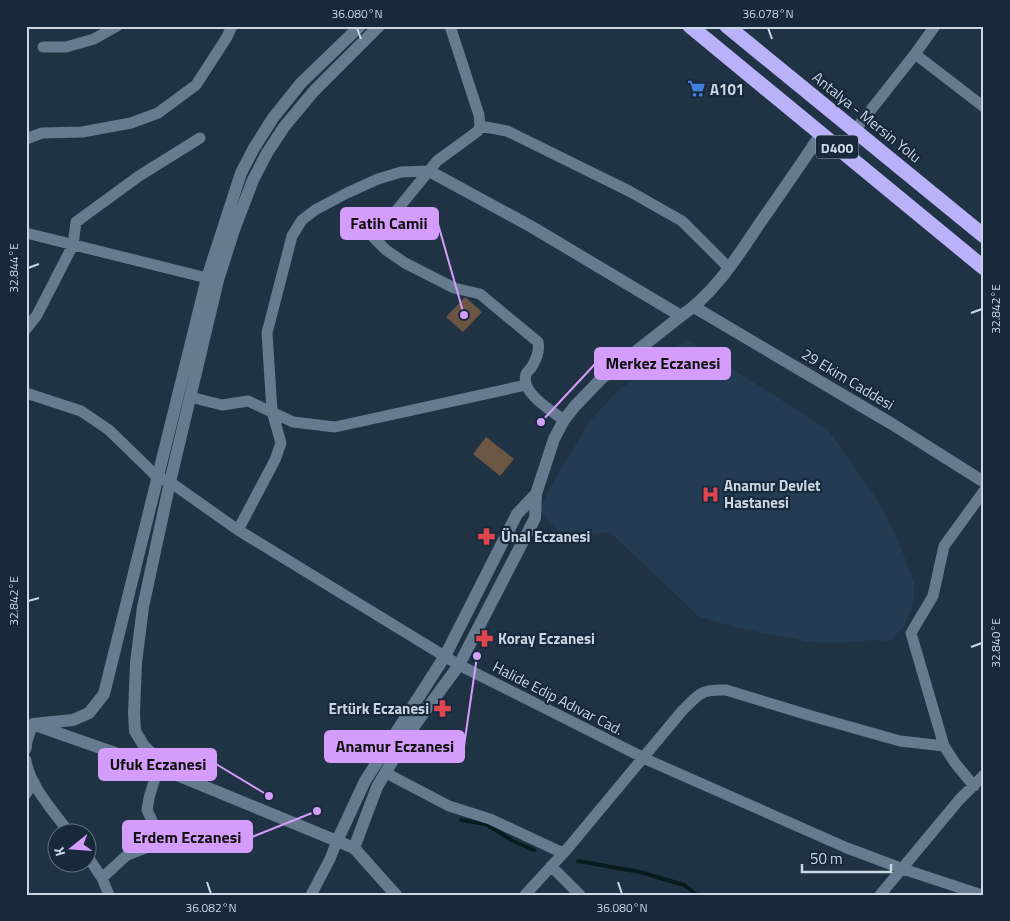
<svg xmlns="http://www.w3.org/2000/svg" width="1010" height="921" font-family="'Titillium Web',sans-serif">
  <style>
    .built { fill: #233c53 }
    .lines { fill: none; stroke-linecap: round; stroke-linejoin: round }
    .stream { stroke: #071b1e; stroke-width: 4 }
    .building { fill: #6b5643 }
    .street { stroke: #667b90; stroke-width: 11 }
    .secondary { stroke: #667b90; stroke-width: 12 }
    .highway { stroke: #b9b2fa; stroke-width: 15 }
    .ticks { fill: none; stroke: #cad6e2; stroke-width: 2 }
    .labels { text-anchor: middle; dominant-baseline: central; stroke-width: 4.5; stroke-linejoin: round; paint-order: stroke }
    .shield { fill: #17293b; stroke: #94a2b0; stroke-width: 1 }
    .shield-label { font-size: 14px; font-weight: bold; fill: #cad6e2 }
    .poi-label { font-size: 15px; font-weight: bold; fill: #cad6e2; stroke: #17293b; text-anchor: start }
    .street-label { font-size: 15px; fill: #cad6e2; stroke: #17293b }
    .leader { fill: none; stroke: #d49cfb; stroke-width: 2 }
    .callout-dot { fill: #d49cfb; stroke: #17293b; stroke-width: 2 }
    .callout { fill: #d49cfb; stroke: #d49cfb; stroke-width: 2 }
    .callout-label { font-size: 16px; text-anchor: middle; font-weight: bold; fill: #111 }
    .neatline { fill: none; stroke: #cad6e2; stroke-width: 2 }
    .ticks-label { font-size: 12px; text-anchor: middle; fill: #cad6e2 }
  </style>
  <rect width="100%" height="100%" fill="#203345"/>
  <!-- built -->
  <path class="built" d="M 686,339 L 828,430 L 878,501 L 900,545 L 914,583 L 914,599 L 905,625 L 890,641 L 874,640 L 837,643 L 810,642 L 734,627 L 698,616 L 610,532 L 564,538 L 540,510 L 550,488 L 590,421 L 617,391 L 653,368 Z"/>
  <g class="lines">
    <!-- stream -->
    <path class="stream" d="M 461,820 L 486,824 L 513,841 L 534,850
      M 578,861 L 640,872 L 684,885 L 697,895"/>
  </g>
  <!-- building -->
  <path class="building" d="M 465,297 L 482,312 L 463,332 L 446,317 Z
    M 486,437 L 514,459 L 500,476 L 473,454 Z"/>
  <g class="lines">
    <!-- street -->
    <path class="street" d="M 450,26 L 479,115 L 480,126 L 478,131 L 437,161 L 374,238 L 386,250 L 405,263 L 454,288 L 480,294 L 538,342 C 540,352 536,360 531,368 C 529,370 527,372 526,374 C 520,393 552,411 564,420
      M 43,47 L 66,47 L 94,39 L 117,26
      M 915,54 L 984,107
      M 480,126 L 507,131 L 629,191 L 682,221 L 729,268
      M 855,130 L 915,54 L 935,26
      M 26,139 L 42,133 L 82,132 L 131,123 L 158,113 L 196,85 L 227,37 L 232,26
      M 26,233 L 207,278
      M 26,329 L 37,315 L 73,245 L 76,222 L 139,176 L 200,138
      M 26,393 L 81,411 L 109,430 L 145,465 L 157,477 L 170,482 L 238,530 L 459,665 L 650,761 L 847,848 L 903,869 L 982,895
      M 190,397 L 222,405 L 248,401 L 293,422 L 335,427 L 526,385
      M 238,530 L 275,460 L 281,443 L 272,411 L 267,333 L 292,236 L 302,220 L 315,210 L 347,193 L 378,179 L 401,172 L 429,171
      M 944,746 L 911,633 L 933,596 L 944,546 L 984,491
      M 26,749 L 27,741 L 33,724
      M 26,760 C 29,785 55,813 70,834
      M 386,773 L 449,806 L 490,819 L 563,853
      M 26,794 L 34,782
      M 88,857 L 102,878 L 109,895
      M 551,866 L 580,895
      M 102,878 L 127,855 L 148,847 L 155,827 L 147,810 L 149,798 L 158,768
      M 311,895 L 330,859 L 337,841
      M 525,895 L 568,848 L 682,711 C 699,694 701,689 726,690 L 815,717 L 900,741 L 944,746 L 955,763 L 974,786
      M 880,895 L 959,800 L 984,775"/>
    <!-- secondary -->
    <path class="secondary" d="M 429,171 L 532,227 L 681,316
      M 694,307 L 892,424 L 984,482
      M 33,724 L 73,720 L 89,713 L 104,694 L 207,278 L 241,173 L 254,148 L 273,118 L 301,83 L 360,26
      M 38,726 L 172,773 L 354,848 L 396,895
      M 172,773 L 144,746 L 135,731 L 134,714 L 136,663 L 143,607 L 170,482 L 218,280 L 234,230 L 253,180 L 267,153 L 284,127 L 314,91 L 379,26
      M 337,841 L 365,781 L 445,656 L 517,514 L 536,494
      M 354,848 L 377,787 L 409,733 L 459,665 L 535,518 L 536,494 L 554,439 L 564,420 L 575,406 L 602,378 L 681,316 C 716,292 737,257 760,223 C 781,193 801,164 821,134"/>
    <!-- highway -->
    <path class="highway" d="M 690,26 L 984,268
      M 727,26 L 984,236"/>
  </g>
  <!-- ticks -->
  <path class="ticks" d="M 357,28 L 361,39M 768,28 L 772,39M 28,268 L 39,264M 971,313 L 982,309M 28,601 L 39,598M 971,647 L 982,643M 207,882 L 211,894M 618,882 L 622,894"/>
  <!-- icons -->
  <defs>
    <symbol id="supermarket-bare" viewBox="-9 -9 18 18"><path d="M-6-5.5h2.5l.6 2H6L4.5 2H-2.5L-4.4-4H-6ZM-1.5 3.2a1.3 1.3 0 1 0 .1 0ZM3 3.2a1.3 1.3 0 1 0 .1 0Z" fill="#3f7fe0" stroke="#17293b" stroke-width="2.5" paint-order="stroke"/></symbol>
    <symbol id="hospital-bare" viewBox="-9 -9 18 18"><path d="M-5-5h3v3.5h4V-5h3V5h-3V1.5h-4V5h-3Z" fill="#e0444e" stroke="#17293b" stroke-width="2.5" paint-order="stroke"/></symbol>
    <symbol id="pharmacy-bare" viewBox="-9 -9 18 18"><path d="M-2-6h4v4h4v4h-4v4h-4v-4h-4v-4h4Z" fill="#e0444e" stroke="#17293b" stroke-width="2.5" paint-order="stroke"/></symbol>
  </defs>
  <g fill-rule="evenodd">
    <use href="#supermarket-bare" x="684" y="76" width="25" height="25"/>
    <use href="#hospital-bare" x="698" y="482" width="25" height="25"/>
    <use href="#pharmacy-bare" x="474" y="524" width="25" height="25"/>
    <use href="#pharmacy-bare" x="472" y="626" width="25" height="25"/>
    <use href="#pharmacy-bare" x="430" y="696" width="25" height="25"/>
  </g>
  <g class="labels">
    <!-- shield labels -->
    <rect class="shield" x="816" y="135.5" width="42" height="23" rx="4"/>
    <g class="shield-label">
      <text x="837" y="147">D400</text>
    </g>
    <!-- poi labels -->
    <g class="poi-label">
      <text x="710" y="89">A101</text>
      <text x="724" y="485">Anamur Devlet<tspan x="724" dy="17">Hastanesi</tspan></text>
      <text x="501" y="536">Ünal Eczanesi</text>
      <text x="498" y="638">Koray Eczanesi</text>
      <text x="429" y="708" text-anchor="end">Ertürk Eczanesi</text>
    </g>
    <!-- street labels -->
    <g class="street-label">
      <text transform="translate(867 117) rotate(39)">Antalya - Mersin Yolu</text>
      <text transform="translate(848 379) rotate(31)">29 Ekim Caddesi</text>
      <text transform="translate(558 698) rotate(27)">Halide Edip Adıvar Cad.</text>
    </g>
  </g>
  <!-- callouts -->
  <path class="leader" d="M464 315L438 224M541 422L595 364M477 656L464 746M269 796L216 764M317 811L252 837"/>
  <g class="callout-dot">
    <circle cx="464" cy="315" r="5"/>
    <circle cx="541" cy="422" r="5"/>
    <circle cx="477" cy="656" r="5"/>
    <circle cx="269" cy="796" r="5"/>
    <circle cx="317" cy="811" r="5"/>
  </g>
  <g class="callout">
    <rect x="341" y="208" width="97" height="31" rx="5"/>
    <rect x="595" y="348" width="135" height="31" rx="5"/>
    <rect x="325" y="731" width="139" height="31" rx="5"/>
    <rect x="99" y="749" width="117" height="31" rx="5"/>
    <rect x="123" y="821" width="129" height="31" rx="5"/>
  </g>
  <g class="callout-label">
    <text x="389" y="229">Fatih Camii</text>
    <text x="663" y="369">Merkez Eczanesi</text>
    <text x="395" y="752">Anamur Eczanesi</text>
    <text x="158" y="770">Ufuk Eczanesi</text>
    <text x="187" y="843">Erdem Eczanesi</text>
  </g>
  <!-- border -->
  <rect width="1010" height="921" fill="none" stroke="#17293b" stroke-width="55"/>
  <!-- north arrow -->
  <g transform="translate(72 848) rotate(253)"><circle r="24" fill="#17293b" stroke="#5f6e7e"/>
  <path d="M0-4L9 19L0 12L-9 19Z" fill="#d49cfb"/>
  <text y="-8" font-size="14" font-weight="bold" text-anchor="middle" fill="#cad6e2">K</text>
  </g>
  <!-- scale -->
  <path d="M802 864v8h89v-8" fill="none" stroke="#cad6e2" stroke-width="2.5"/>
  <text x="810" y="864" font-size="15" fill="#cad6e2" stroke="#17293b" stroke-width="4" paint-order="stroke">50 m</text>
  <rect x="28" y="28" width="954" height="866" class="neatline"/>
  <g class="ticks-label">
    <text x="357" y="18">36.080°N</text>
    <text x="768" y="18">36.078°N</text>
    <text transform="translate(14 268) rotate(-90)" y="4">32.844°E</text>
    <text transform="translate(996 309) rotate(-90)" y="4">32.842°E</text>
    <text transform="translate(14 601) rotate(-90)" y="4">32.842°E</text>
    <text transform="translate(996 643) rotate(-90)" y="4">32.840°E</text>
    <text x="211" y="912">36.082°N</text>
    <text x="622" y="912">36.080°N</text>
  </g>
</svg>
